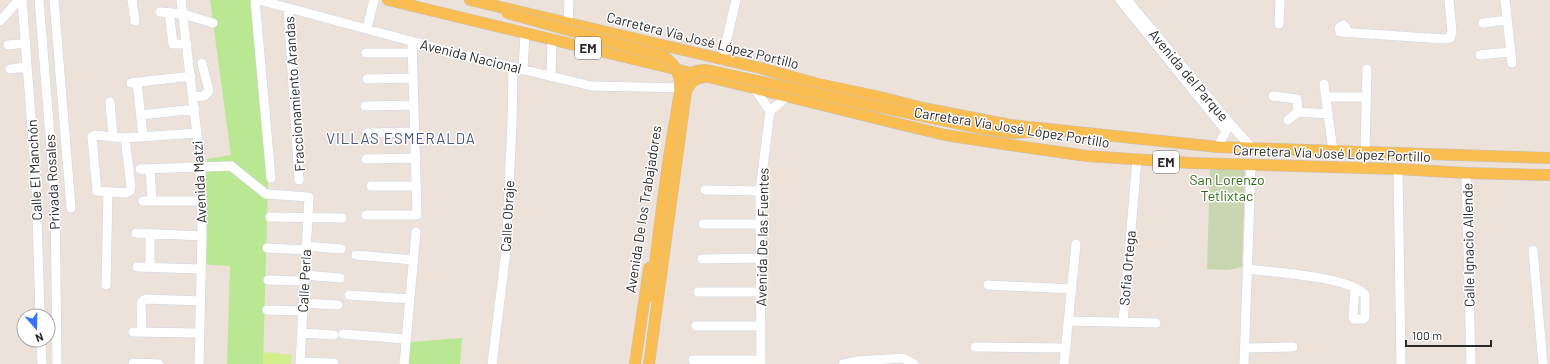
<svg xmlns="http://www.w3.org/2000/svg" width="1550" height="364" font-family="Barlow,sans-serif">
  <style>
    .green { fill: #bae792 }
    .cemetery { fill: #c8d7b0 }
    .pitch { fill: #d2ef8d }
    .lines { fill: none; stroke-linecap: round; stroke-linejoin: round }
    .minor-casing { stroke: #cfd5e3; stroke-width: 10 }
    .major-casing { stroke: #c3c3c3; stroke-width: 12 }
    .minor { stroke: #fff; stroke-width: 9 }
    .major { stroke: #f9bd52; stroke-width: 11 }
    .major-bridge-casing { stroke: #c3c3c3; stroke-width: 12; stroke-linecap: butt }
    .major-bridge { stroke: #f9bd52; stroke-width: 11 }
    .labels { text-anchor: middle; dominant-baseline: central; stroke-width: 3; stroke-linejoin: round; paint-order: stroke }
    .shield { fill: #fff; stroke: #696969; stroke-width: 1 }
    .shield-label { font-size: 13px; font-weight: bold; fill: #292929 }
    .street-label { font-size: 14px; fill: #292929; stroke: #fff }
    .park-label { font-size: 14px; fill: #316a15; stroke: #fff }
    .neighbourhood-label { font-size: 15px; letter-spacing: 1px; fill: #47577c; stroke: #fff }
  </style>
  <rect width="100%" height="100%" fill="#ece2da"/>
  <!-- green -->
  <path class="green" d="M 210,0 L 251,0 L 268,184 L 263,364 L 227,364 L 230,266 L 201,264 L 207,159 L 231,155 Z
    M 462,338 L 460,364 L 408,364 L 410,342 Z"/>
  <!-- cemetery -->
  <path class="cemetery" d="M 1210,168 L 1242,169 L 1245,172 L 1242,267 L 1228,270 L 1207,269 Z"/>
  <!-- pitch -->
  <path class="pitch" d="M 263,352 L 292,355 L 291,364 L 263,364 Z"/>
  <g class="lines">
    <defs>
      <path id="minor" d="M 22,0 L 36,181 L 40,316
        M 39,0 L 55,197 L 57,364
        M 54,0 L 71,208
        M 132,0 L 135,21
        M 181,0 L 201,168 L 202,236 L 199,364
        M 255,0 L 271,178
        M 259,0 L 455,53 L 591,86 L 686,88
        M 1120,0 L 1226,131 L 1218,147
        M 1127,0 L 1233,127 L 1252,148
        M 1505,0 L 1512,63
        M 288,8 L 299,180
        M 160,12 L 183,14 L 213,23
        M 169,12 L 173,44 L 187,44
        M 0,21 L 19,0
        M 568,23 L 569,0
        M 1483,23 L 1507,20
        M 1279,24 L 1280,0
        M 367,29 L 374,0
        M 1346,33 L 1346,28 L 1343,25 L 1339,28 L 1340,32 L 1444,39 L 1450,38 L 1452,32 L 1449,0
        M 8,45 L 26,43
        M 366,53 L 412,53
        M 1480,55 L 1510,52
        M 722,60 L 736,0
        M 10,69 L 27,67
        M 523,70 L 525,33
        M 551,77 L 552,39
        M 367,79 L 413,78
        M 137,82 L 143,136
        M 131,83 L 191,76
        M 1324,84 L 1333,151
        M 754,88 L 770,111 L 760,191 L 761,364
        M 1273,96 L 1297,99 L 1298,112
        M 193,97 L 204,96 L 209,91 L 202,63
        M 1326,97 L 1366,97
        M 110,102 L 113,137
        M 365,106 L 414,105
        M 770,111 L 788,96
        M 141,115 L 195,109
        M 1288,120 L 1298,112 L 1328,114
        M 367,133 L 415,132
        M 125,138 L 131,187 L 130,191 L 126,193 L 97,191 L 92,137 L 95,135 L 125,138 L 197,133
        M 1365,152 L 1367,69
        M 366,159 L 416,158
        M 140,169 L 231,166 L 266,194 L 309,197 L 300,364
        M 150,169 L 152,201
        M 1398,169 L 1401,364
        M 1466,173 L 1471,364
        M 371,186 L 417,186
        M 705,190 L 760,191
        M 143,201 L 201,201
        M 366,215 L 417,215 L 412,41
        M 270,217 L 342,218
        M 703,224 L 760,224
        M 136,233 L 202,236
        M 306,246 L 341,249
        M 267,248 L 306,250
        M 1533,250 L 1543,364
        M 356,255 L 413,260
        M 702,259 L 761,258
        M 137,267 L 201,269
        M 150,267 L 150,234
        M 1248,269 C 1271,272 1352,277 1365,295 L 1365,317 L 1363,319 L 1354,319 L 1353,316 L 1355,288
        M 305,275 L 340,278
        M 268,280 L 304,281
        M 106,285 L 108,192
        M 988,285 L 1072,289
        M 698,292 L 761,292
        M 349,295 L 410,299
        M 303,303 L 338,305
        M 267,310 L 303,311
        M 1068,321 L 1156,323
        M 1123,322 L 1137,160
        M 696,326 L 761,326
        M 133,332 L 200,333
        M 142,332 L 141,304 L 142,301 L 146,299 L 200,301
        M 302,333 L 334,335
        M 343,334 L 406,339
        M 41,340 L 42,364
        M 975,347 L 1066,348
        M 1245,348 L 1293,347
        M 693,360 L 761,360
        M 300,362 L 334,363
        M 133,363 L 159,364
        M 404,364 L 416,232
        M 492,364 L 506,251 L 512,124 L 513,67
        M 843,364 L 858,361 L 903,358 L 914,364
        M 1064,364 L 1076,244
        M 1244,364 L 1251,166"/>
      <path id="major" d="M 388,0 L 754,88 L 899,124 L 945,135 L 1010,145 L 1087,156 L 1191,163 L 1398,169 L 1466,173 L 1550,175
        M 470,0 L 760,68 L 818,84 L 880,97 L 923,108 L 1010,125 L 1218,147 L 1550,158
        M 979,128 L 1013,133 L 1030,132
        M 635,364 L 649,268
        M 649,364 L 686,92 C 690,82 695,78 705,77"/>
    </defs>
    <!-- minor casing -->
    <use href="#minor" class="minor-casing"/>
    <!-- major casing -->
    <use href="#major" class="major-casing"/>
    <!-- minor -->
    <use href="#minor" class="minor"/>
    <!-- major -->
    <use href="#major" class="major"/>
    <defs>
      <path id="major-bridge" d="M 507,13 L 665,57 C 676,66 681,75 680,89
        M 651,296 C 658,240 664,183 674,127 C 677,114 678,94 683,82 C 687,73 696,70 706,70 L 979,128"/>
    </defs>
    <!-- major-bridge casing -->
    <use href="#major-bridge" class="major-bridge-casing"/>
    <!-- major-bridge -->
    <use href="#major-bridge" class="major-bridge"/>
  </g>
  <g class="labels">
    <!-- shield labels -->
    <g class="shield">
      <rect x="575" y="37" width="26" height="22" rx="3"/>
      <rect x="1153" y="151" width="26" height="22" rx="3"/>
    </g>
    <g class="shield-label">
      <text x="588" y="48">EM</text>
      <text x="1166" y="162">EM</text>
    </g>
    <!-- street labels -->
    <g class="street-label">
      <text transform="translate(703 40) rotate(14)">Carretera Vía José López Portillo</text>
      <text transform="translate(471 56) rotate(14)">Avenida Nacional</text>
      <text transform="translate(1189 75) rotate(50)">Avenida del Parque</text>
      <text transform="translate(294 94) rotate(-94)">Fraccionamiento Arandas</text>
      <text transform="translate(1012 127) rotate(9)">Carretera Vía José López Portillo</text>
      <text transform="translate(1332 153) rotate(2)">Carretera Vía José López Portillo</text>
      <text transform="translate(34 170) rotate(-93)">Calle El Manchón</text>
      <text transform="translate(52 182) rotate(-93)">Privada Rosales</text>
      <text transform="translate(199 182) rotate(-93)">Avenida Matzi</text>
      <text transform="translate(643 209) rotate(-81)">Avenida De los Trabajadores</text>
      <text transform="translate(507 216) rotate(-87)">Calle Obraje</text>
      <text transform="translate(762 237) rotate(-89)">Avenida De las Fuentes</text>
      <text transform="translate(1468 245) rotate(-91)">Calle Ignacio Allende</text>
      <text transform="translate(1127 268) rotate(-85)">Sofia Ortega</text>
      <text transform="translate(304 281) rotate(-87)">Calle Perla</text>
    </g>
    <!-- park labels -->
    <g class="park-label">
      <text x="1227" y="179">San Lorenzo<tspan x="1227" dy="16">Tetlixtac</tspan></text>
    </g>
    <!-- neighbourhood labels -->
    <g class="neighbourhood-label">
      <text x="401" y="138">VILLAS ESMERALDA</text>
    </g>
  </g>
  <!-- north arrow -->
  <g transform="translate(36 328) rotate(160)"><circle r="19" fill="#ffffff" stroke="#a9a9a9"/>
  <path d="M0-3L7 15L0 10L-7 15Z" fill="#3473ff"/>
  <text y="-6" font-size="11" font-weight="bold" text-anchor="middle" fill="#292929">N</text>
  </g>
  <!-- scale -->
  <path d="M1406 340v6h85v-6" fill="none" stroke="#292929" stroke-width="2"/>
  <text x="1412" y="340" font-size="12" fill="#292929" stroke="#ffffff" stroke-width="3" paint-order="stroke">100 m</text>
</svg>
